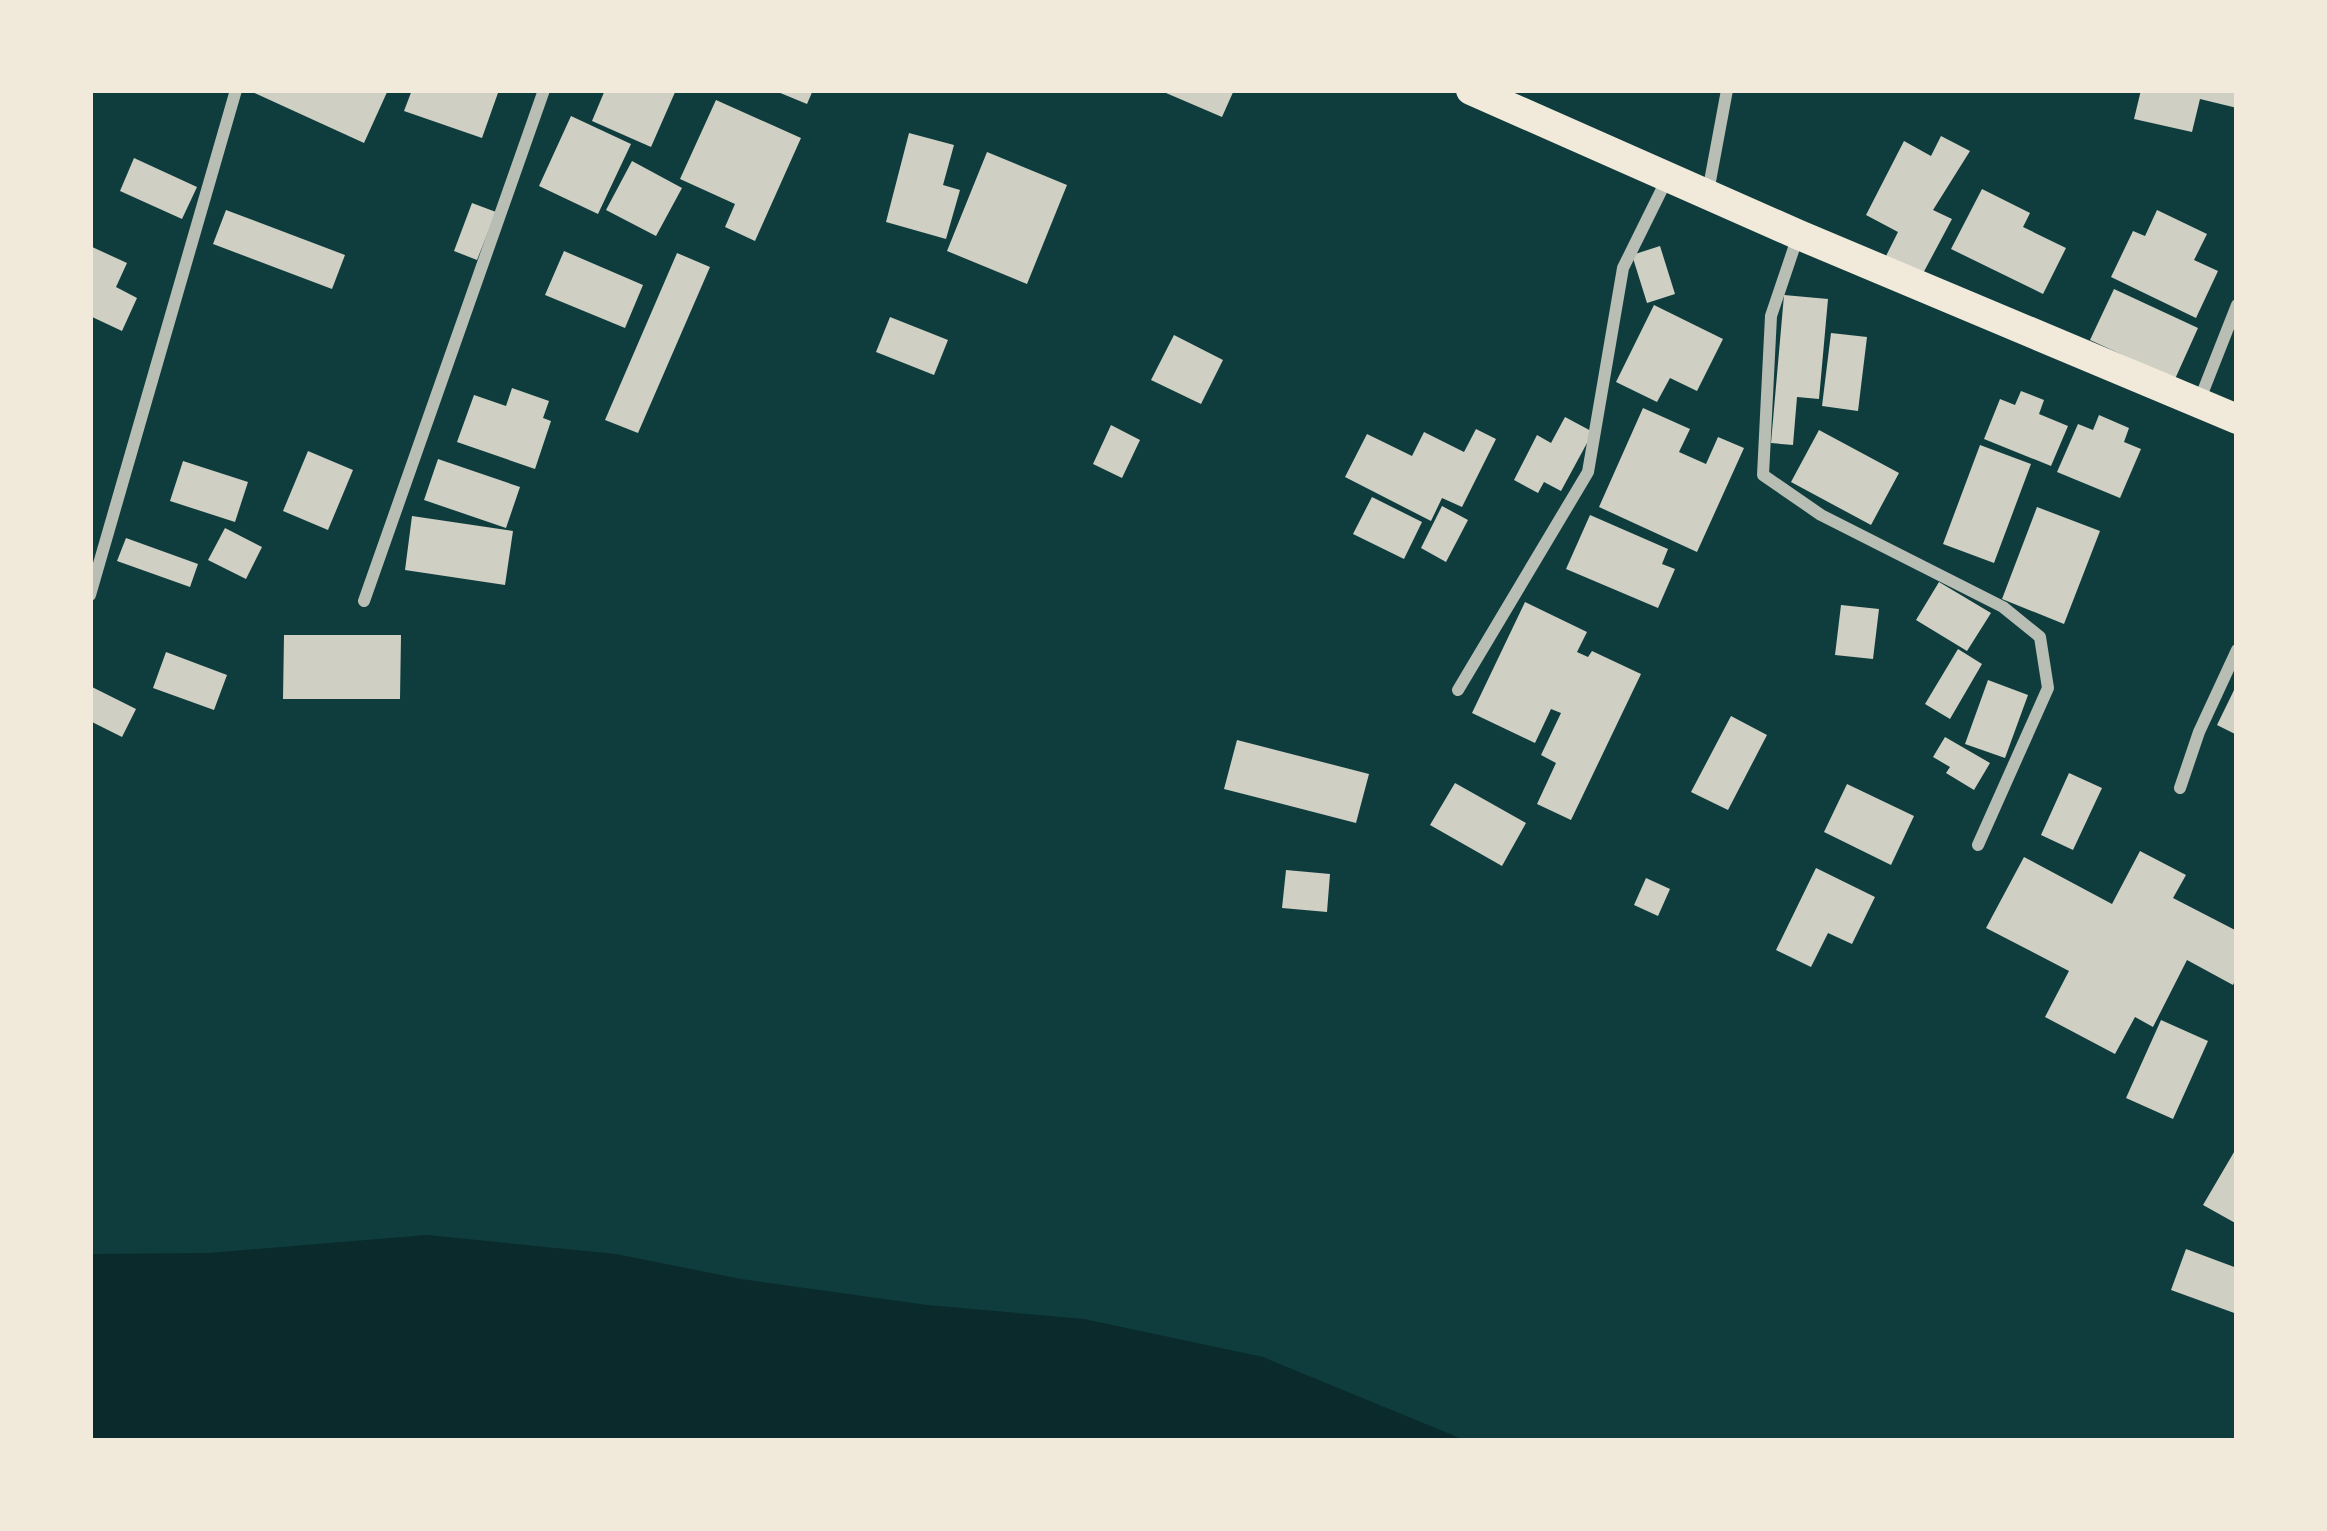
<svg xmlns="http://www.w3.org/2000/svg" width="2327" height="1531" font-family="Jost,sans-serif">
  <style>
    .water { fill: #0a2a2b }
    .building { fill: #cfcfc3 }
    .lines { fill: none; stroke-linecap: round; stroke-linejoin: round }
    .minor { stroke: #b8beb3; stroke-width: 12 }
    .primary { stroke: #f1e9da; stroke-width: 30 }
  </style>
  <rect width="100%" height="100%" fill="#0f3d3e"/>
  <!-- water -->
  <path class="water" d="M 427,1235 L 616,1254 L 741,1279 L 927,1305 L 1084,1319 L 1263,1357 L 1467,1441 L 90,1441 L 90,1254 L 208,1253 Z"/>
  <!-- building -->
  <path class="building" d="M 248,90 L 388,90 L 364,143 Z
    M 412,90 L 499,90 L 482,138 L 404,111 Z
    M 605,90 L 676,90 L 651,147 L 592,121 Z
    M 773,90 L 813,90 L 807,104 Z
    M 1159,90 L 1234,90 L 1222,117 Z
    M 2141,90 L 2237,90 L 2237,108 L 2200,99 L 2192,132 L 2134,119 Z
    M 716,100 L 801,138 L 755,241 L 725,227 L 735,204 L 680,179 Z
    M 571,116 L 631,144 L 598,214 L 539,186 Z
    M 909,133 L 954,145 L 943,185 L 960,190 L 946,239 L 886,222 Z
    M 1941,136 L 1970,151 L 1933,210 L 1952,219 L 1920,279 L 1884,260 L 1898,232 L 1866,215 L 1904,141 L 1931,156 Z
    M 987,152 L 1067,185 L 1027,284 L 947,251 Z
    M 134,158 L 197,187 L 182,219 L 120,191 Z
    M 632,161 L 682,188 L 656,236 L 606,210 Z
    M 1982,189 L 2030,213 L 2023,227 L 2066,248 L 2043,294 L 1951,249 Z
    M 472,203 L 496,212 L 477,260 L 454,251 Z
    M 226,210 L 345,255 L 332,289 L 213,244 Z
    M 2157,210 L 2207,234 L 2194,260 L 2218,271 L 2196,318 L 2111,277 L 2133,231 L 2145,236 Z
    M 90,246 L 127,263 L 116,287 L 137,298 L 122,331 L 90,316 Z
    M 1660,246 L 1675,294 L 1647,303 L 1632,255 Z
    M 564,251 L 643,285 L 625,328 L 545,295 Z
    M 677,253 L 710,267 L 638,433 L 605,420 Z
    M 2114,289 L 2198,328 L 2175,379 L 2090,340 Z
    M 1784,295 L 1828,299 L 1819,399 L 1797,397 L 1793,445 L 1771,443 Z
    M 1654,305 L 1723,339 L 1697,391 L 1670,378 L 1657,402 L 1616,382 Z
    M 890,317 L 948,340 L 934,375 L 876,352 Z
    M 1831,333 L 1867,337 L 1858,411 L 1822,406 Z
    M 1174,335 L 1223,360 L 1201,404 L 1151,380 Z
    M 512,388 L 549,401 L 543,418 L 551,421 L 535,469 L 457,442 L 474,395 L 506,406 Z
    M 2021,391 L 2044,400 L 2039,414 L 2068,426 L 2051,466 L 1984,439 L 2000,399 L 2015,405 Z
    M 1643,408 L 1690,429 L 1679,452 L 1706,464 L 1718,437 L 1744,448 L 1697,552 L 1599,507 Z
    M 2099,415 L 2129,428 L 2124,442 L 2141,449 L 2120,498 L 2057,472 L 2078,424 L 2093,430 Z
    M 1565,417 L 1593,432 L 1561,491 L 1544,482 L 1538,493 L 1514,480 L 1537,435 L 1551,443 Z
    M 1111,425 L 1140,440 L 1122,478 L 1093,464 Z
    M 1476,429 L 1496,439 L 1462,507 L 1442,498 L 1431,521 L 1345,477 L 1367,434 L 1412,456 L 1424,432 L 1464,452 Z
    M 1819,430 L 1899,473 L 1871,525 L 1791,482 Z
    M 1980,445 L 2031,464 L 1994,563 L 1943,544 Z
    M 308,451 L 353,470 L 328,530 L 283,511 Z
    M 438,459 L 520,487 L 506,528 L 424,500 Z
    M 183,461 L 248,482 L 235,522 L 170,501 Z
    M 1372,497 L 1422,522 L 1404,559 L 1353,534 Z
    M 1442,506 L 1468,520 L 1446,562 L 1421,548 Z
    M 2037,507 L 2100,531 L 2064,624 L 2002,599 Z
    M 1590,515 L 1668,549 L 1662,564 L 1675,569 L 1658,608 L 1566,569 Z
    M 412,516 L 513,531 L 505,585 L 405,570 Z
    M 225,528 L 262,547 L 246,579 L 208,560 Z
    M 126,538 L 198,564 L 190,587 L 117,561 Z
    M 1939,582 L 1991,613 L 1967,651 L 1916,620 Z
    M 1525,602 L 1587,632 L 1577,652 L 1588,657 L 1592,651 L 1641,674 L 1571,820 L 1537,804 L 1556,763 L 1541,755 L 1561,713 L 1551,709 L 1535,743 L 1472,713 Z
    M 1841,605 L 1879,609 L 1873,659 L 1835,655 Z
    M 284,635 L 401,635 L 400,699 L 283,699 Z
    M 1958,649 L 1982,664 L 1950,719 L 1925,704 Z
    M 166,652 L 227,675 L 214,710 L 153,688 Z
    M 1988,680 L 2028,695 L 2005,758 L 1965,744 Z
    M 2237,684 L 2237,735 L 2217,725 Z
    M 90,686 L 136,709 L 122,737 L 90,721 Z
    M 1731,716 L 1767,735 L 1728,810 L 1691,792 Z
    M 1945,737 L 1990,763 L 1974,790 L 1946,773 L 1950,767 L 1933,757 Z
    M 1237,740 L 1369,774 L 1356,823 L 1224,789 Z
    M 2069,773 L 2102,788 L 2073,850 L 2041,835 Z
    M 1455,783 L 1526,823 L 1502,866 L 1430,825 Z
    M 1847,784 L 1914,816 L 1891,865 L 1824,832 Z
    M 2140,851 L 2186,875 L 2173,898 L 2237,931 L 2237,976 L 2233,985 L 2187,960 L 2153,1027 L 2135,1017 L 2115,1054 L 2045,1017 L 2069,971 L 1986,928 L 2024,857 L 2112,904 Z
    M 1816,868 L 1875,897 L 1852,944 L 1828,933 L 1811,967 L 1776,950 Z
    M 1286,870 L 1330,874 L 1327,912 L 1282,908 Z
    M 1646,878 L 1670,889 L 1658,916 L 1634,905 Z
    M 2161,1020 L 2208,1041 L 2173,1119 L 2126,1098 Z
    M 2237,1147 L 2237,1224 L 2203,1205 Z
    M 2186,1249 L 2237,1268 L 2237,1314 L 2171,1290 Z"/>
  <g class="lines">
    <!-- minor -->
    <path class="minor" d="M 1708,192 L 1727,90
      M 1798,236 L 1771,316 L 1763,475 L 1821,515 L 2003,607 L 2040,637 L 2048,688 L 1978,845
      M 2200,399 L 2237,305
      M 90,595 L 236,90
      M 364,601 L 544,90
      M 1458,690 L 1588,472 L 1623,268 L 1667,179
      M 2180,788 L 2199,732 L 2237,650"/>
    <!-- primary -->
    <path class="primary" d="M 1471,90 L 1799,235 L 2237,419"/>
  </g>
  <!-- border -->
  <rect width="2327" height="1531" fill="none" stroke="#f1e9da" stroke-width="186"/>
</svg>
